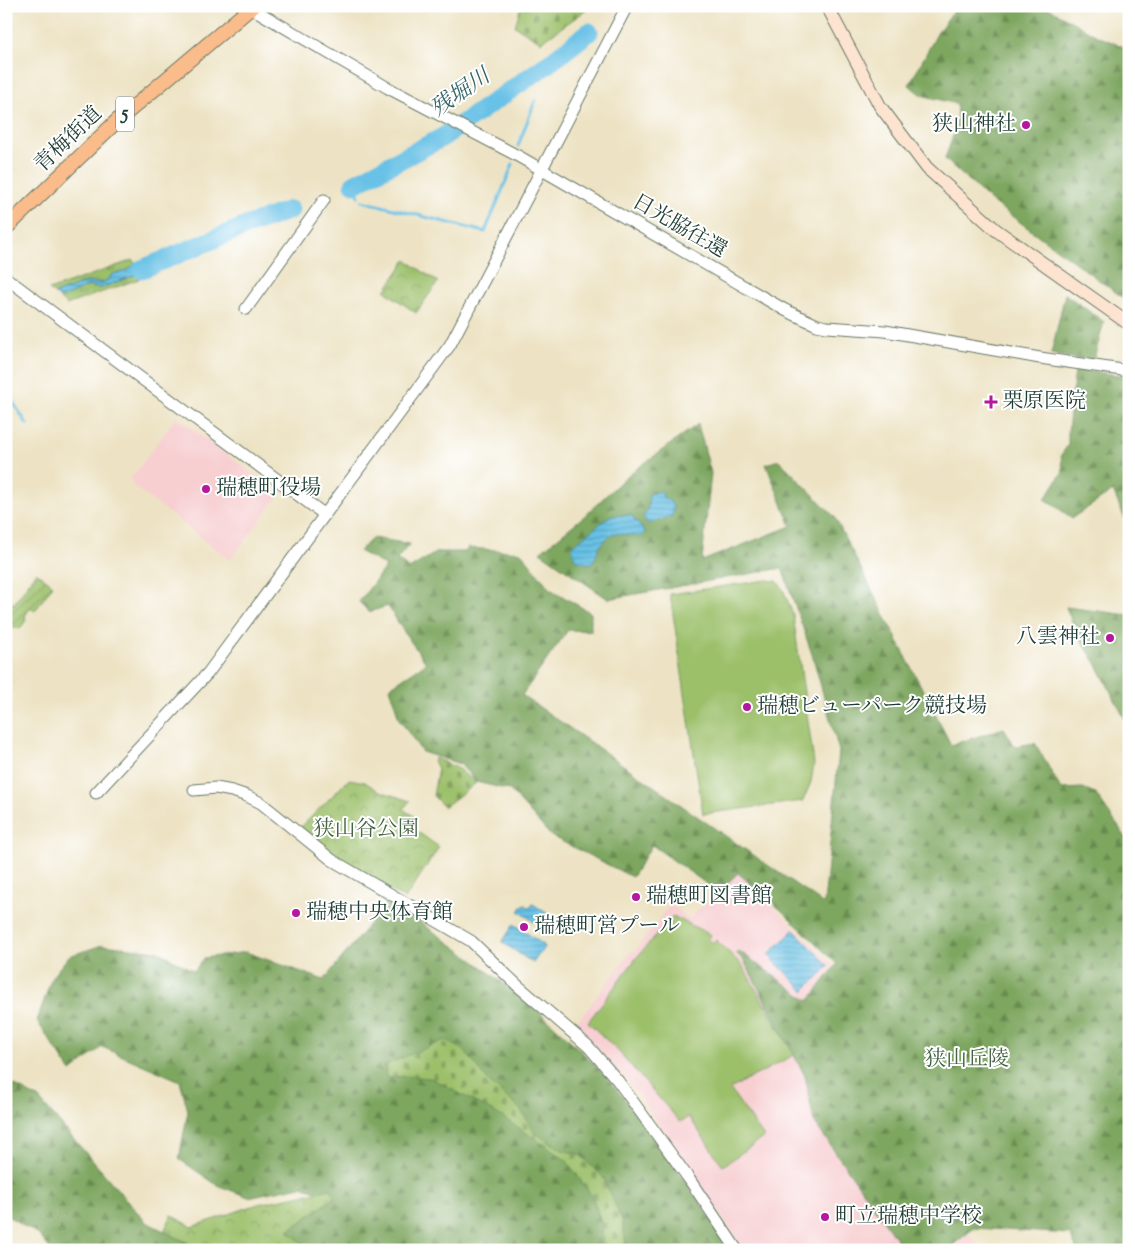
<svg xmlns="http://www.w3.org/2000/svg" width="1135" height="1256" font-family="'Sorts Mill Goudy','Noto Serif JP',serif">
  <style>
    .built { fill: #f7cfd1 }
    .grass { fill: url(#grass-tufts); stroke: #5e7e4f }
    .forest { fill: url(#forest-firs); stroke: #4e7249 }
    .cemetery { fill: url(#cemetery-stones); stroke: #5e7e4f }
    .park { fill: url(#park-crowns); stroke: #5e7e4f }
    .garden { fill: url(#garden-furrows); stroke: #5e7e4f }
    .pitch { fill: #9cc06a; stroke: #5e7e4f }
    .water { fill: url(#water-rules); stroke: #447f8d }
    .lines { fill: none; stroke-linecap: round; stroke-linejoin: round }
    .stream { stroke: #68c1e6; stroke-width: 3 }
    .river { stroke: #68c1e6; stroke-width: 19 }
    .tertiary-casing { stroke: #677766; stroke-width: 13 }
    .secondary-casing { stroke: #677766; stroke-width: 14 }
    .primary-casing { stroke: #677766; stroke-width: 16 }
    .tertiary { stroke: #fff; stroke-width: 11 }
    .secondary { stroke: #fde4d0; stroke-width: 12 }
    .primary { stroke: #f9bc8a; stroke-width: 14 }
    .poi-dot { fill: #b5179e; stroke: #fff; stroke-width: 2 }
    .labels { text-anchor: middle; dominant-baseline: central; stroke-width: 4; stroke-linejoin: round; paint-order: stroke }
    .shield { fill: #fff; stroke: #627771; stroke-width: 1 }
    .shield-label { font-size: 20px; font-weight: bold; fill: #1f3d34 }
    .poi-label { font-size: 21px; fill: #1f3d34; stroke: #fff; text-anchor: start }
    .street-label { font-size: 21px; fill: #1f3d34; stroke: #fff }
    .park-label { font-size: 21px; fill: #446444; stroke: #fff }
    .water-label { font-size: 22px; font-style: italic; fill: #356569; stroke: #fff }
  </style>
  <defs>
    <pattern id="grass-tufts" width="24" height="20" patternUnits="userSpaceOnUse" patternTransform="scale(1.25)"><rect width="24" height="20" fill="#9cc06a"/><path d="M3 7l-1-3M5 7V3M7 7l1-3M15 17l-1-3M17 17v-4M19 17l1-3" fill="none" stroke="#7f9d58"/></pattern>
    <pattern id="forest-firs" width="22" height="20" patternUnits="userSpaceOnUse" patternTransform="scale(1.25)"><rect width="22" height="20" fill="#7da65e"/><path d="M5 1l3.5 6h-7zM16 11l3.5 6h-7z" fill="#66884e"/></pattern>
    <pattern id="cemetery-stones" width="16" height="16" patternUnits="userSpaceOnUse" patternTransform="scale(1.25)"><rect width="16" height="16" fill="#9cc06a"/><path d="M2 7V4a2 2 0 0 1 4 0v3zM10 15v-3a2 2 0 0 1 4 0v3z" fill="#7f9d58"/></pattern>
    <pattern id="park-crowns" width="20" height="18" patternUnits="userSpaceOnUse" patternTransform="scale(1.25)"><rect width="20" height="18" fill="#9cc06a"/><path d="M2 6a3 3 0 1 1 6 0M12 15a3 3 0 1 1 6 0" fill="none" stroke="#7f9d58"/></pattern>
    <pattern id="garden-furrows" width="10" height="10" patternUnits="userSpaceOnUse" patternTransform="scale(1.25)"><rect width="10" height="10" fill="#9cc06a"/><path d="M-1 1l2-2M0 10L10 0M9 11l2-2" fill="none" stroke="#7f9d58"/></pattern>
    <pattern id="water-rules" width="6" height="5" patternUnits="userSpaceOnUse" patternTransform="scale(1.25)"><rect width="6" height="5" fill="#68c1e6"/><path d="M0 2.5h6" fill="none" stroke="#559ebb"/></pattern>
  </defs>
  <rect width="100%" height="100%" fill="#fff"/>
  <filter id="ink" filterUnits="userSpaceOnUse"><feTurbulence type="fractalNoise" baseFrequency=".02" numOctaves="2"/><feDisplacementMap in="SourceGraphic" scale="10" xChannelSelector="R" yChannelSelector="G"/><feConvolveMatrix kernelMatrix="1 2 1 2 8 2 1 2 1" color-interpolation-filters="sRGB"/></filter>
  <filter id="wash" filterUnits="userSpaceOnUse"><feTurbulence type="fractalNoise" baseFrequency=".0096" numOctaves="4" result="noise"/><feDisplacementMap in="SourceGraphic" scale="20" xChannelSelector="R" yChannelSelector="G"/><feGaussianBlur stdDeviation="1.12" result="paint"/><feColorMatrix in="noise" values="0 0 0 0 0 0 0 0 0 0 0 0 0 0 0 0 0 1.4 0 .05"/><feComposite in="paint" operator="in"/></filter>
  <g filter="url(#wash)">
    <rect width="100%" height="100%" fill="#ede3c4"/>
    <!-- built -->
    <path class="built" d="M 176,417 L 280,494 L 230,560 L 132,485 L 131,479 Z
      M 738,873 L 834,965 L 809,1001 L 739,951 L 737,954 L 744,961 L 805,1076 L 814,1122 L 904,1250 L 744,1250 L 642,1100 L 624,1077 L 592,1043 L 573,1027 L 631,952 L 635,951 L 670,904 L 689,919 Z
      M 969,1234 L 982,1250 L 949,1250 Z"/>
    <!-- grass -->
    <path class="grass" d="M 133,260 L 135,265 L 124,272 L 112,274 L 109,279 L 101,283 L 86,282 L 55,294 L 49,290 Z
      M 138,274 L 139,279 L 66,305 L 60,299 L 88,286 L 101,288 Z"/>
    <!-- forest -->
    <path class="forest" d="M 957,6 L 1045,6 L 1097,36 L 1129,49 L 1129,302 L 991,201 L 945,159 L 956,127 L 957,104 L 921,95 L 909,85 L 938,32 Z
      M 1065,294 L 1104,322 L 1093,362 L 1051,354 Z
      M 1075,370 L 1129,376 L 1129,529 L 1113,491 L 1072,518 L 1045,499 L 1063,471 L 1061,455 L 1068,445 L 1068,431 Z
      M 698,424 L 711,473 L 702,561 L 791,526 L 766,464 L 779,460 L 834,516 L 951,745 L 1004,728 L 1015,746 L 1035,743 L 1061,789 L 1083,788 L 1095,793 L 1129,842 L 1129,1250 L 1077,1250 L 1070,1234 L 974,1228 L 947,1250 L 904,1250 L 814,1122 L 805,1076 L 744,961 L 737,954 L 739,951 L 809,1001 L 837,964 L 781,910 L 738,873 L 718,892 L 652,845 L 632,877 L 551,836 L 510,790 L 476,782 L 460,764 L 422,752 L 399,719 L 390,687 L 426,663 L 404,632 L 388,606 L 369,612 L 359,602 L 386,566 L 359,551 L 373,538 L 410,544 L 397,559 L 409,569 L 437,552 L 465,552 L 468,548 L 521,552 L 550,589 L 591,613 L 591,631 L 568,630 L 522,695 L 824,904 L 839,751 L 812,654 L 782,568 L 608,599 L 540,552 L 583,517 L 627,476 Z
      M 1066,607 L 1129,615 L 1129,727 L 1096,663 L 1076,632 Z
      M 389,900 C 456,948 525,994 583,1053 C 641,1111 686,1182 732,1250 L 310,1250 L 288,1231 L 335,1197 L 301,1186 L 248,1197 L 217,1185 L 179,1159 L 188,1111 L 180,1081 L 102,1047 L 71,1072 L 37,1021 L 52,977 L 69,956 L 102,945 L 158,951 L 194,971 L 204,958 L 246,952 L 324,980 Z
      M 6,1081 L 38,1098 L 146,1222 L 202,1250 L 51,1250 L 39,1235 L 6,1215 Z"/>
    <!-- cemetery -->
    <path class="cemetery" d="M 521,6 L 592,6 L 541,42 L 515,26 Z
      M 435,758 L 457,768 L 476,783 L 444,807 L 433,796 L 438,768 L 433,761 Z
      M 445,1040 L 464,1050 L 490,1083 L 520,1109 L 534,1132 L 562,1150 L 579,1154 L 603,1177 L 622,1220 L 627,1250 L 603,1250 L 602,1224 L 592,1196 L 566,1160 L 501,1116 L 431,1078 L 405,1076 L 386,1078 L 385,1065 Z"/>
    <!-- park -->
    <path class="park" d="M 406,260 L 438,282 L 416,313 L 385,291 Z
      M 349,779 L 365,782 L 377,790 L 410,801 L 403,809 L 414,816 L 408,825 L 439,847 L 405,899 L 334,858 L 299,829 Z
      M 331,1189 L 335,1197 L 288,1231 L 310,1250 L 202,1250 L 164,1231 L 172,1215 L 192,1227 L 258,1204 Z"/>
    <!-- garden -->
    <path class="garden" d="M 36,572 L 53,585 L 35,611 L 30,608 L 25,616 L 26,620 L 20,629 L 6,625 L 6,600 L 14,604 Z"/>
    <!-- pitch -->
    <path class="pitch" d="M 767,580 L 777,581 L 783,589 L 793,615 L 814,763 L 811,782 L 803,801 L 703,814 L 670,594 Z
      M 673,916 L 711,935 L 709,939 L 713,943 L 716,940 L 742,965 L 794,1055 L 730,1089 L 764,1137 L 723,1166 L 689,1117 L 680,1122 L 619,1052 L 588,1022 L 637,957 Z"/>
    <!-- water -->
    <path class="water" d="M 135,265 L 138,274 L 101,288 L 88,286 L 60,299 L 55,294 L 87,282 L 101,283 L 109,279 L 112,274 L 124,272 Z
      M 661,491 L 664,499 L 669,500 L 674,508 L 672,516 L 648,524 L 643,516 L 648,509 L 649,494 Z
      M 631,515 L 645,532 L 641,537 L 614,533 C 610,536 604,540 601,544 C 593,555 599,571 575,559 L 572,546 L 610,516 Z
      M 524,904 L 530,908 L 533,904 L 557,920 L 546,935 L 536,928 L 538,925 L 519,911 Z
      M 514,924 L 545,946 L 533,963 L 502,942 Z
      M 794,930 L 829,966 L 804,991 L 768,955 Z"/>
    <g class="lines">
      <!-- stream -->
      <path class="stream" d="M 518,146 L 535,101
        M 354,184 L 359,196
        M 362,201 L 485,232 L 513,164
        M 6,391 L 27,424"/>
      <!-- river -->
      <path class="river" d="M 354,184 L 443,137 L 548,64 L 589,32
        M 142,269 L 246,226 L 290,210"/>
    </g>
  </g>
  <g filter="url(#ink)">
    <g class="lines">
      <defs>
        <path id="tertiary" d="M 248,6 L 388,88 L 518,156 L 785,310 L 817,325 L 827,327 L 885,331 L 1040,358 L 1129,371
          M 6,278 L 325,515
          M 246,309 L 324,200
          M 194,790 L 216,788 L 232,791 L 247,796 L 261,803 L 332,860 L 471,941 L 517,985 L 588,1046 L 618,1081 L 689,1179 L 737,1250
          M 96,793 L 208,673 L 450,345 L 627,6"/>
        <path id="secondary" d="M 827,6 L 880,106 L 927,168 L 996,230 L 1129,324"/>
        <path id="primary" d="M 6,228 L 118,120 L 253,6"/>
      </defs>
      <!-- tertiary casing -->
      <use href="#tertiary" class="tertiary-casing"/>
      <!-- secondary casing -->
      <use href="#secondary" class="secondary-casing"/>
      <!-- primary casing -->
      <use href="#primary" class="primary-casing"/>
      <!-- tertiary -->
      <use href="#tertiary" class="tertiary"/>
      <!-- secondary -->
      <use href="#secondary" class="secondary"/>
      <!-- primary -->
      <use href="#primary" class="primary"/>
    </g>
  </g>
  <!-- markers -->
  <g class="poi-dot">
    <circle cx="1026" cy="125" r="5"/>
    <path d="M988.5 394.5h5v5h5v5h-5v5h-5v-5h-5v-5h5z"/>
    <circle cx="206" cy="489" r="5"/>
    <circle cx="1110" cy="638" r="5"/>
    <circle cx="747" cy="707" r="5"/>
    <circle cx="636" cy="897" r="5"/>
    <circle cx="296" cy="913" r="5"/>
    <circle cx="524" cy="927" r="5"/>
    <circle cx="825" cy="1217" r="5"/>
  </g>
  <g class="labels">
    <!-- shield labels -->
    <rect class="shield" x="116" y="96.5" width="18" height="35" rx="4"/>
    <g class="shield-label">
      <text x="125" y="114">5</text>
    </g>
    <!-- poi labels -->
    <g class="poi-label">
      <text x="1016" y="125" text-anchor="end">狭山神社</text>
      <text x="1002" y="402">栗原医院</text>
      <text x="216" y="489">瑞穂町役場</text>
      <text x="1100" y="638" text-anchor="end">八雲神社</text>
      <text x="757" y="707">瑞穂ビューパーク競技場</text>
      <text x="646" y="897">瑞穂町図書館</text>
      <text x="306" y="913">瑞穂中央体育館</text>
      <text x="534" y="927">瑞穂町営プール</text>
      <text x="835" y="1217">町立瑞穂中学校</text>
    </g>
    <!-- street labels -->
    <g class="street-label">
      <text transform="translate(69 140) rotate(-44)">青梅街道</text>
      <text transform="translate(679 227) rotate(30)">日光脇往還</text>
    </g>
    <!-- park labels -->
    <g class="park-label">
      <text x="366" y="830">狭山谷公園</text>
      <text x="967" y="1060">狭山丘陵</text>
    </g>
    <!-- water labels -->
    <g class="water-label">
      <text transform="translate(461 94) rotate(-35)">残堀川</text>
    </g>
  </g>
  <!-- margin -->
  <rect width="1135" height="1256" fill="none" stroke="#fff" stroke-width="25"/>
</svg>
